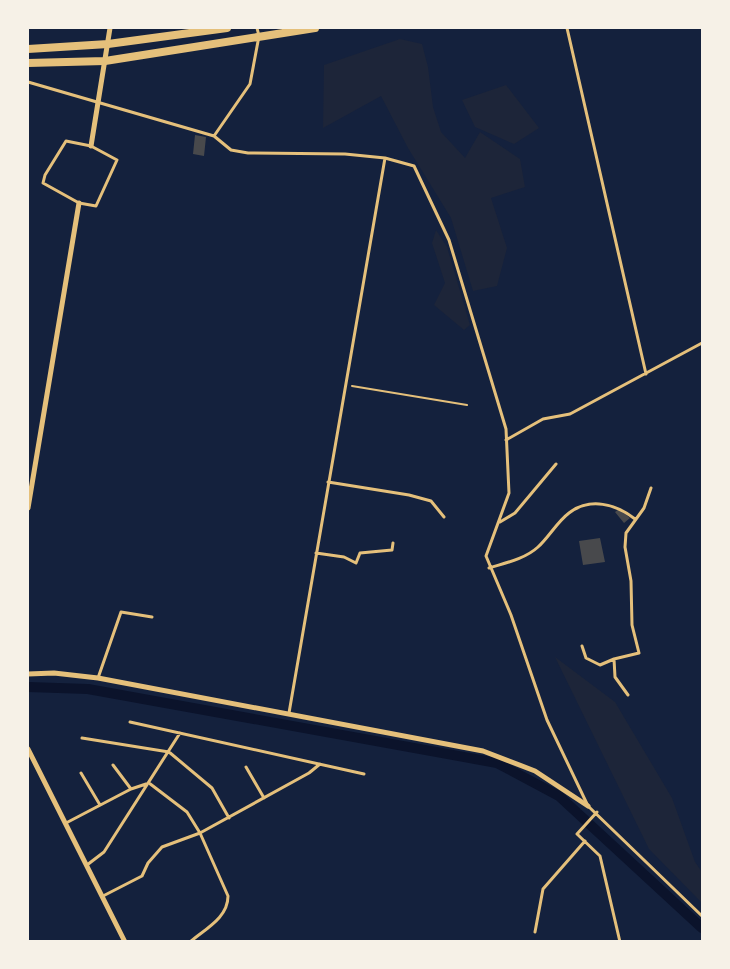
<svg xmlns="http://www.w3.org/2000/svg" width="730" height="969" font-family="'Sofia Sans Condensed',sans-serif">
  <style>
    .green { fill: #1d2539 }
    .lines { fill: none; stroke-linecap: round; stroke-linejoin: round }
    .canal { stroke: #0b132b; stroke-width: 10 }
    .building { fill: #48494c }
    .path { stroke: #e5c07b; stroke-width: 2 }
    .service { stroke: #e5c07b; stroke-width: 3 }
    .minor { stroke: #e5c07b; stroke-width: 5 }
    .tertiary { stroke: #e5c07b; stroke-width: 8 }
  </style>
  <rect width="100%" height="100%" fill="#14213d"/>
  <!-- green -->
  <path class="green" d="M 400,39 L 422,44 L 428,67 L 433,107 L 441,132 L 465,158 L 480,132 L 520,159 L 525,187 L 491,198 L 507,248 L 497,286 L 473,291 L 451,218 L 408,148 L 381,96 L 323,128 L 324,65 Z
    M 506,85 L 539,128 L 514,144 L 475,127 L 462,100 Z
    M 436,230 L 447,247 L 470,325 L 464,330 L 434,305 L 445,283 L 432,243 Z
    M 555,657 L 615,702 L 672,798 L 695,862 L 702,872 L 702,903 L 649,849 Z"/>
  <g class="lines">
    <!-- canal -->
    <path class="canal" d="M 28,687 L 88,689 L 497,763 L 559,796 L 702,928"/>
  </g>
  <!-- building -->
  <path class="building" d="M 195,135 L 206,137 L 204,156 L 193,154 Z
    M 619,509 L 630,518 L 624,523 L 615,512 Z
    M 600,538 L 605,562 L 583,565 L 579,541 Z"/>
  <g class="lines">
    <!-- path -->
    <path class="path" d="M 352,386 L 467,405"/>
    <!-- service -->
    <path class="service" d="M 567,28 L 646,374
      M 28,82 L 214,136 L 231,150 L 248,153 L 345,154 L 385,158 L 414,166 L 449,240 L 506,429 L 509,493 L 486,556 L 511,615 L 547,720 L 588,806 L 702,916
      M 214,136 L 250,84 L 259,36 L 257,28
      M 66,141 L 91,146 L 117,160 L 96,206 L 79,203 L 43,183 L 45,175 Z
      M 506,440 L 543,419 L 570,414 L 702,343
      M 328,482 L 409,495 L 431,501 L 444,517
      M 500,522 L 515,513 L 556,464
      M 316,553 L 344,557 L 356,563 L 360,553 L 392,550 L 393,543
      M 489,568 C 505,563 525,559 538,547 C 549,537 557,522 569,513 C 590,497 616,504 635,519
      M 582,646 L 586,658 L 600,665 L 614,659
      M 98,678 L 121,612 L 152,617
      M 628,695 L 615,677 L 614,659 L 639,653 L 632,625 L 631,581 L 625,547 L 626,533 L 644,508 L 651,488
      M 289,713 L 385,158
      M 130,722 L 364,774
      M 82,738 L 169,752 L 212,788 L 229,818
      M 113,765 L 131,789
      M 246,767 L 264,798
      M 81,773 L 100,805
      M 149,783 L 187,812 L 200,833 L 228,896 C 228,918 205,929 190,942
      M 597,812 L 577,834 L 600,856 L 620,942
      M 66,823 L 131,789 L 149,783
      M 87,865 L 104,852 L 180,733
      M 103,896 L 142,876 L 148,863 L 162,847 L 200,833 L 309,773 L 320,764
      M 535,932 L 543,889 L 585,841"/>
    <!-- minor -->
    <path class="minor" d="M 91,146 L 110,28
      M 28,508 L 79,203
      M 28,674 L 54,673 L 98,678 L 483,751 L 535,771 L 588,806
      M 28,749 L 125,942"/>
    <!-- tertiary -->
    <path class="tertiary" d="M 28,49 L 108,44 L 227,28
      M 28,63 L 105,61 L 315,28"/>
  </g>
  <!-- border -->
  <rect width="730" height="969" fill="none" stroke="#f6f1e7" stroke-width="58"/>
</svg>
